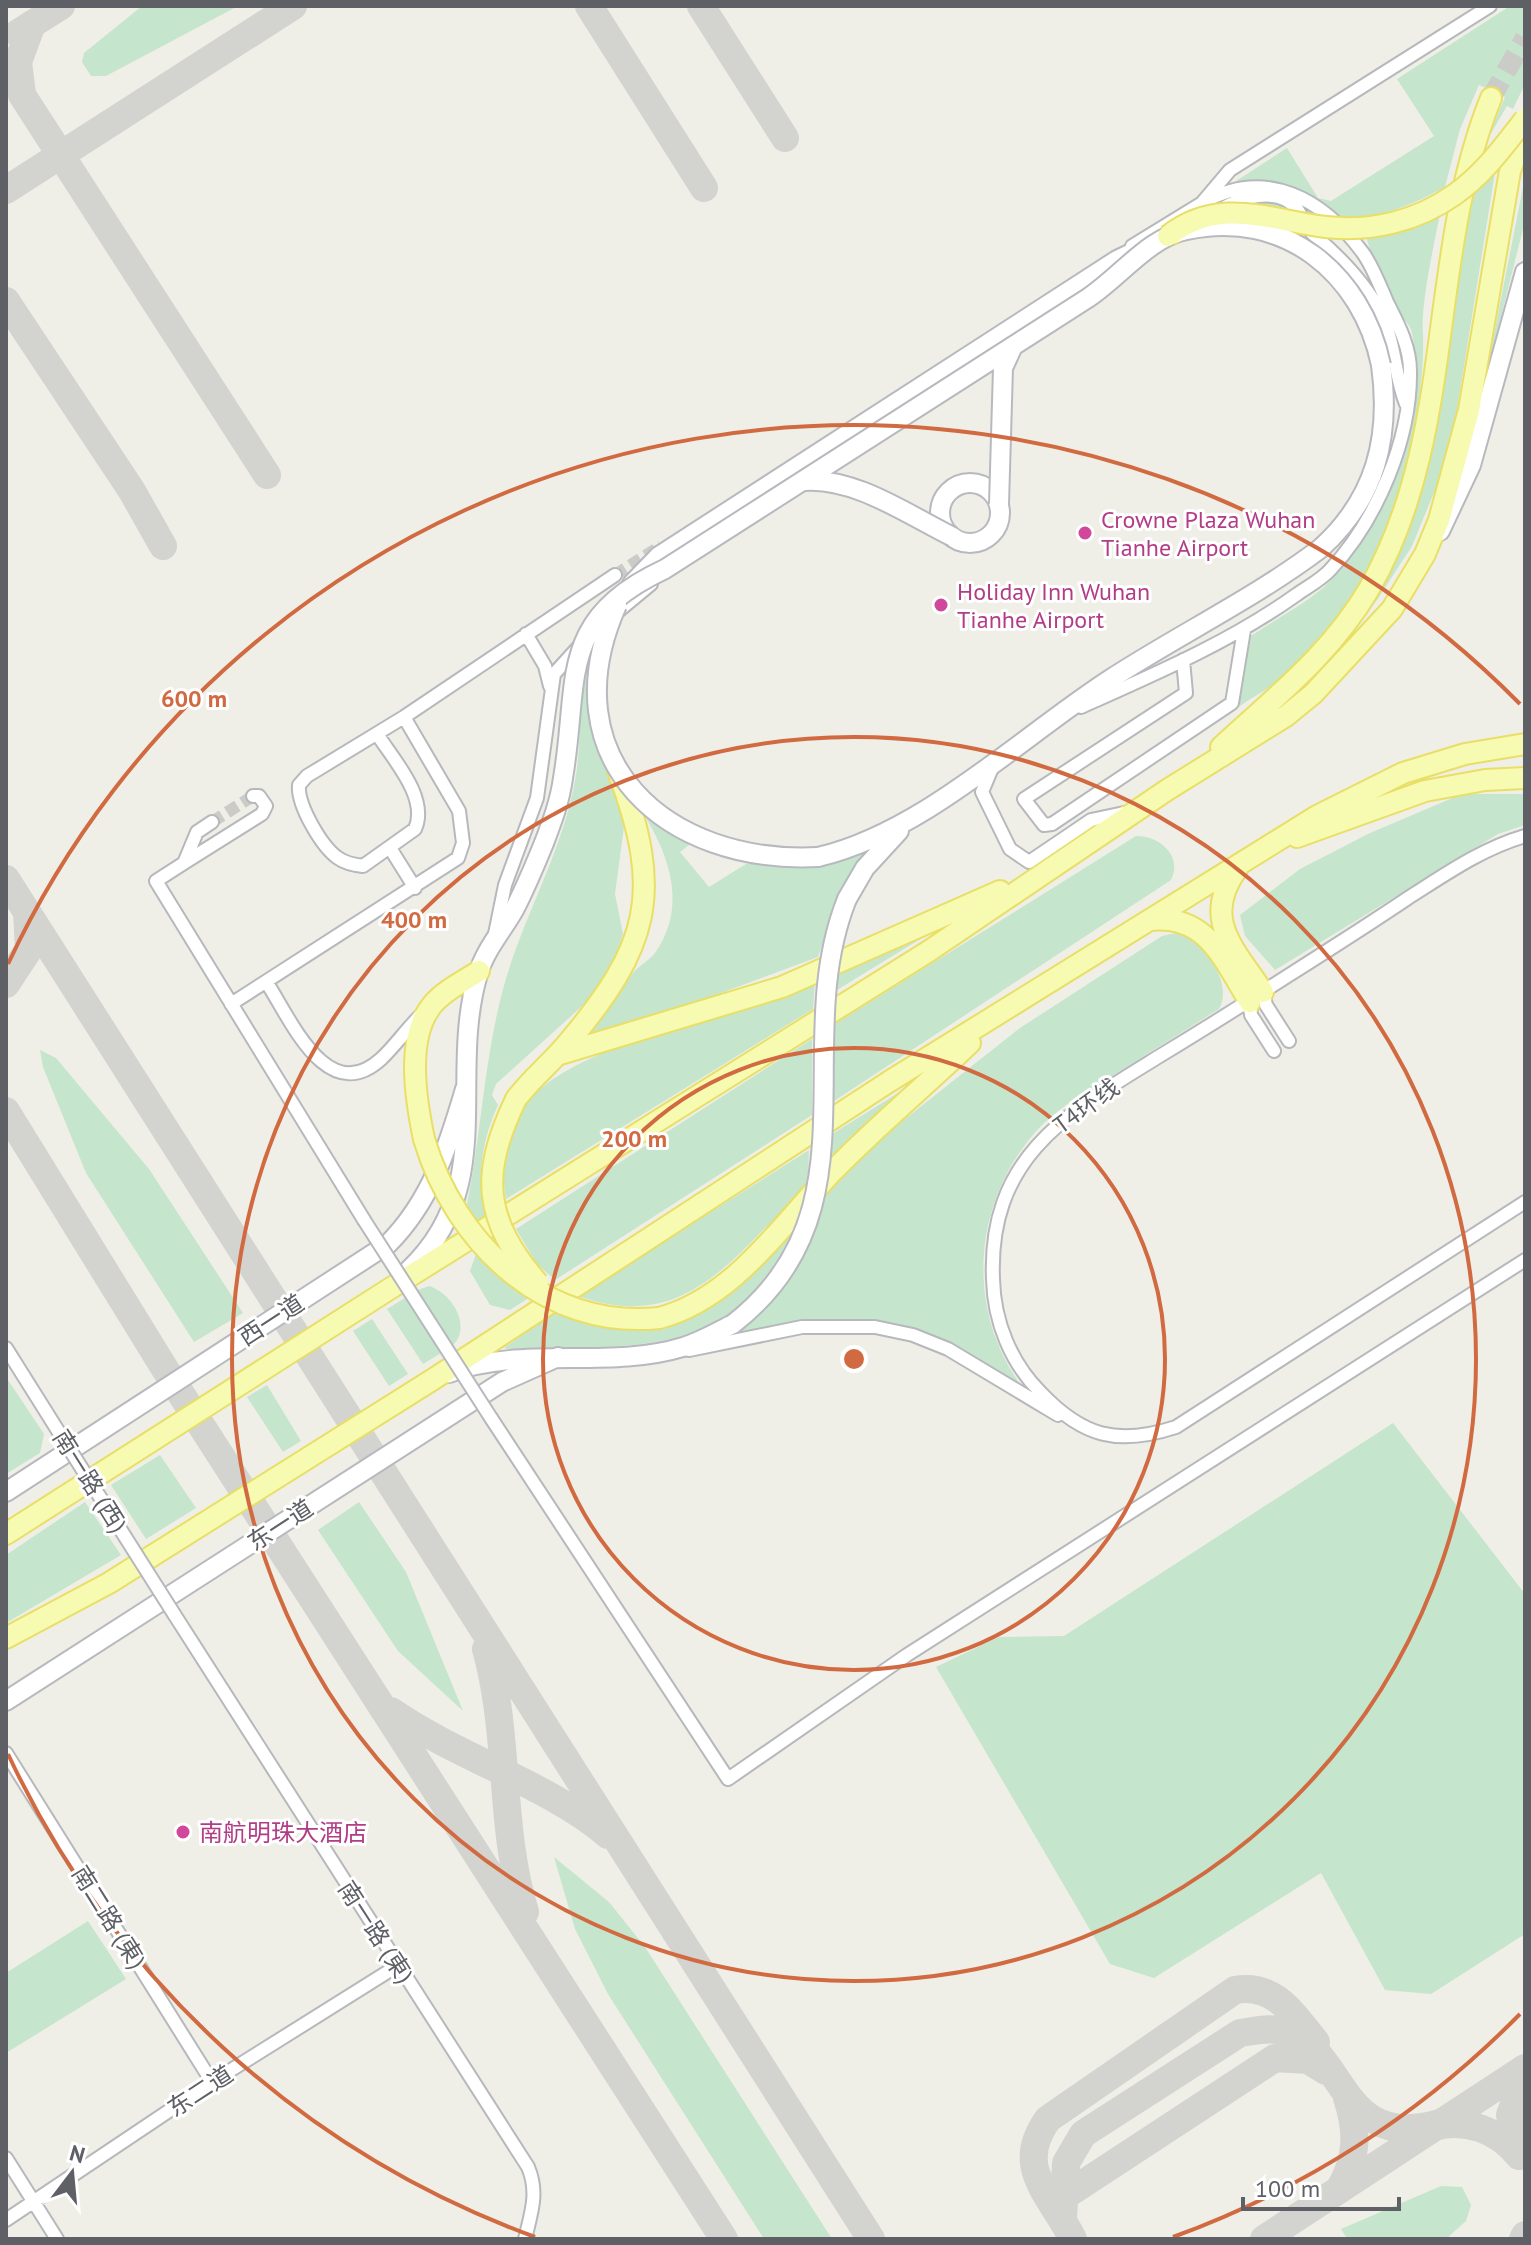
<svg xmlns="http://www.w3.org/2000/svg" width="1531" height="2245" font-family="'PT Sans','Noto Sans SC',sans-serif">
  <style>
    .green { fill: #c5e5cc }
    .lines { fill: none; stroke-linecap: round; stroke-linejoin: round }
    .taxiway { stroke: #d3d3d0; stroke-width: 28 }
    .street-tunnel { stroke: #cbcbc7; stroke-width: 12; stroke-dasharray: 12 6; stroke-linecap: butt }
    .primary-tunnel { stroke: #cbcbc7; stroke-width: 20; stroke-dasharray: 20 10; stroke-linecap: butt }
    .street-casing { stroke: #b7b8bc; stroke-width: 16 }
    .secondary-casing { stroke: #b8b9bf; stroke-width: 22 }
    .primary-casing { stroke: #e9df66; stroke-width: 24 }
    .street { stroke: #fff; stroke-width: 12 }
    .secondary { stroke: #fff; stroke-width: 18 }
    .primary { stroke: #f7fab1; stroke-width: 20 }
    .street-bridge-casing { stroke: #b7b8bc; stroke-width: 16; stroke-linecap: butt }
    .secondary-bridge-casing { stroke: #b8b9bf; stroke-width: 22; stroke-linecap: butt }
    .primary-bridge-casing { stroke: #e9df66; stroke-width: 24; stroke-linecap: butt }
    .street-bridge { stroke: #fff; stroke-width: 12 }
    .secondary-bridge { stroke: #fff; stroke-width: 18 }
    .primary-bridge { stroke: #f7fab1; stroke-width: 20 }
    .ring { fill: none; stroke: #d26a41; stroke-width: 4 }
    .hotel-dot { fill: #d1479c; stroke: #fff; stroke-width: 3 }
    .labels { text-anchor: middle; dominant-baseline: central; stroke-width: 6; stroke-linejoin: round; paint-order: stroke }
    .hotel-label { font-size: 24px; fill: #b23c85; stroke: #fff; text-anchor: start }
    .street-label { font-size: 24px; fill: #5e6066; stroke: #fff }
    .centre { fill: #d26a41; stroke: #fff; stroke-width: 4 }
    .ring-label { font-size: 24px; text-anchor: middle; font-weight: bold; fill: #d26a41; stroke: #fff; stroke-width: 6; stroke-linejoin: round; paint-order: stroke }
  </style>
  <rect width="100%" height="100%" fill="#efefe7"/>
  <!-- green -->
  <path class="green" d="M 142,6 L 238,6 L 106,76 L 91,76 L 82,62 L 84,53 Z
    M 1510,6 L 1525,6 L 1525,84 L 1513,109 L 1507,106 L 1487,140 L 1505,97 L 1479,85 L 1460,129 L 1445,187 C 1360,234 1332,216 1243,200 L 1244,192 L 1236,181 L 1287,148 L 1318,198 L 1331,201 L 1434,136 L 1397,79 Z
    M 1497,160 L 1455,422 L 1438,483 L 1412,546 L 1377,600 L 1334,652 L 1402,541 L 1425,480 L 1438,418 L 1464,233 L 1474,185 Z
    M 1525,177 L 1525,221 L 1485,380 Z
    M 1441,209 C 1435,240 1420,305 1423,335 C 1424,357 1421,388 1417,412 C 1404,509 1358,614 1282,678 C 1269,689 1251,698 1237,708 L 1251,636 C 1274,620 1313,600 1331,580 C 1387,514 1430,421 1412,333 C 1411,324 1400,317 1396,308 C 1383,286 1372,261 1366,235 Z
    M 585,660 L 588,661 L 588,710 L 625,819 L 615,894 L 623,934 L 611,973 L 591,998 L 496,1084 L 492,1095 L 498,1105 C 482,1140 476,1177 486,1214 L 474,1224 L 465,1214 C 481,1140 483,1066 502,993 C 521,919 564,851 576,775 C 582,737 578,698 585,660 Z
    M 1462,794 L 1525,794 L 1525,825 L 1498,834 L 1275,970 L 1245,936 L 1240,915 L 1300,869 L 1370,833 Z
    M 640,808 L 690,844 L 680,852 L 709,887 L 746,864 L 780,864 L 873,844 L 841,889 L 818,957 L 702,1000 L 586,1034 C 603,1015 616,994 632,974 C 638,966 649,961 655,953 C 689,904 668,852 640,808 Z
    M 1136,836 C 1160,836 1183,856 1171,880 L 831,1103 L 830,1027 Z
    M 931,931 L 930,933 L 832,993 L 834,975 Z
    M 1176,933 C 1203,939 1234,982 1219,1009 C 1182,1032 1146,1055 1110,1077 C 1088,1091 1063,1105 1044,1123 C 975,1192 963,1301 1018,1381 C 1007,1381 975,1355 961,1348 C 891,1312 812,1314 737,1334 L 735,1330 L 777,1292 L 798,1264 L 823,1196 L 886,1134 L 1020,1028 L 1162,936 Z
    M 815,982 L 813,1009 L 506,1199 C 485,1081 594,1055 681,1027 C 726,1013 771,998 815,982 Z
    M 812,1039 L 812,1115 L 555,1280 L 537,1264 L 516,1229 Z
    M 40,1050 L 56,1058 L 149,1169 L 243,1313 L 194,1342 L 86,1173 L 43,1067 Z
    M 914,1083 L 827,1166 L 829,1136 Z
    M 809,1150 C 808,1160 810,1178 804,1187 C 795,1203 775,1218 762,1231 C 707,1289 660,1325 578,1296 Z
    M 799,1217 C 757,1327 692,1345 583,1348 C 557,1348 529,1354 504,1348 L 556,1312 C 678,1356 724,1305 799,1217 Z
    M 476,1254 L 530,1297 L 510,1310 L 490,1305 L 470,1271 Z
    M 429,1286 C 452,1293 472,1326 453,1345 L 418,1290 Z
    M 405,1298 L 441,1353 L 423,1364 L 387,1309 Z
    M 372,1319 L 408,1374 L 389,1386 L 353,1331 Z
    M 6,1377 L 44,1434 L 40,1453 L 6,1474 Z
    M 267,1385 L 301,1441 L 283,1452 L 247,1397 Z
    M 1393,1423 L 1525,1594 L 1525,1934 L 1431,1994 L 1385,1990 L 1321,1873 L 1154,1978 L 1110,1964 L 936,1667 L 999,1637 L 1064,1636 Z
    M 160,1455 L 196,1508 L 146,1539 L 111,1485 Z
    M 85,1502 L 121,1555 L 6,1623 L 6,1555 Z
    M 359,1502 L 406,1572 L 463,1711 L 398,1651 L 318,1530 Z
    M 554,1857 L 609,1902 L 645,1947 L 832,2239 L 764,2239 L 608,1994 L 575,1929 Z
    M 88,1921 L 126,1979 L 6,2053 L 6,1973 Z
    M 1441,2186 L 1462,2187 L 1471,2205 L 1466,2221 L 1446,2239 L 1344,2239 L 1346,2237 L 1341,2229 Z"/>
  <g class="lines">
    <!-- taxiway -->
    <path class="taxiway" d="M 589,6 L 704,188
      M 701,6 L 785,138
      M 32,24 L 18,62 L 22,95 L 267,475
      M 18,33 L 61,6
      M 6,190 L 293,6
      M 6,301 L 132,491 L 163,546
      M 6,879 L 871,2239
      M 6,984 L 29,949 L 27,912
      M 6,1111 L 165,1369 L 724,2239
      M 486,1649 C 510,1735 499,1827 525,1912
      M 391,1711 C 457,1757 549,1785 608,1835
      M 1434,2127 C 1466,2118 1498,2130 1519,2156 L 1510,2115 L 1525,2074
      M 1339,2190 C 1358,2158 1358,2132 1347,2098
      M 1063,2197 L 1275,2058 L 1308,2060 L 1326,2071
      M 1063,2219 L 1066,2163 L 1083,2134 L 1240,2033 C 1254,2031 1269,2027 1283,2031 C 1347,2047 1337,2153 1440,2123
      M 1073,2239 C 1050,2194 1013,2167 1048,2119 L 1235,1990 C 1275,1983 1293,2014 1316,2042
      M 1264,2239 L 1525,2068
      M 1523,2239 L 1525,2235"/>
    <!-- street-tunnel -->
    <path class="street-tunnel" d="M 615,575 L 661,546
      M 212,822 L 253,796"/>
    <!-- primary-tunnel -->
    <path class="primary-tunnel" d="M 1491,98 L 1525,38"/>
    <defs>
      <path id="street" d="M 1218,211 C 1238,198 1278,185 1297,209 C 1303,217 1306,228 1314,235 C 1341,258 1369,286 1384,320 C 1395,346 1395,377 1406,404
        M 1132,246 L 1202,203 L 1230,170 L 1490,6
        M 616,613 L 651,584
        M 526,634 L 545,666 L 550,686
        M 1183,660 L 1186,693 L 1024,799 L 1044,825 L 1052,824 L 1232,703 L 1244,630
        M 1081,707 C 1155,674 1230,642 1296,595 C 1307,587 1321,580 1330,570 C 1377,520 1411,439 1410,371 C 1410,346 1398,324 1387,302 C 1380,286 1373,267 1363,253 C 1323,199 1266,166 1202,203
        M 377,734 C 393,759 429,798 415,829 L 363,866 C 354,865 345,863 338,858 C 322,847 297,805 299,785 L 307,776 L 404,717 L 615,575
        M 992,768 L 982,792 L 1010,849 L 1029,862 L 1091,820 L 1124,813
        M 212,822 L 197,832 L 184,863 L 262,814 L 266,806 L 259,796 L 253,796
        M 1525,836 C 1481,849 1446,874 1408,898 C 1368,925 1327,951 1286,977 C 1244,1004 1201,1031 1158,1057 C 1067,1113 988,1157 993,1279 C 994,1322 1011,1363 1041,1393 C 1083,1437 1118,1446 1176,1427 L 1525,1202
        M 390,848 L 415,888
        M 184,863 L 156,881 L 364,1220
        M 495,934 L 505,885 L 537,798 L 554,674 L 584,641
        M 267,983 C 290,1018 327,1108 381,1059 C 396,1045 408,1027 423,1013
        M 1263,992 L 1266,1005 L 1289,1041
        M 1250,1002 L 1251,1015 L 1274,1051
        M 231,1004 L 458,858 L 463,843 L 459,811 L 404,717
        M 6,1348 L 60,1434
        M 689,1350 L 802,1327 L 875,1327 L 913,1335 L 948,1349 L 1058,1415
        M 491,1418 L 728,1779 L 907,1655 L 1525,1260
        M 174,1614 L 528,2167 C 539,2193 531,2213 525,2239
        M 6,1753 L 212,2082
        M 6,2158 L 57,2239
        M 6,2220 L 212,2082 L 397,1966"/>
      <path id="secondary" d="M940 513a30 30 0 1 1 60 0a30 30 0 1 1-60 0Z
        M 1440,531 L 1471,465 L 1525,272
        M 632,584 L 659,556 L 1117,260 L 1144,247
        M 818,857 C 922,833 1020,738 1109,680 C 1178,635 1255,598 1321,548 C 1376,498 1391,437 1381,365
        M 847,899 L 865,868 L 899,831
        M 409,1270 C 499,1185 447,1080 478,974 C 485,950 502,931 514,910 C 525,889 535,865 544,843
        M 449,1373 C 524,1345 607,1370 683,1347 C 700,1342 717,1332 733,1324
        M 6,1492 L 388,1244 C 431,1201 448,1147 465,1089
        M 6,1701 L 502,1382 L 558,1357"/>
      <path id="primary" d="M 1221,747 C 1275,697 1331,654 1369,589 C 1457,436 1426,259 1491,98
        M 1297,837 L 1425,791 L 1485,780 L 1525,778
        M 1237,869 C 1201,919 1234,948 1263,992
        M 1150,920 C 1208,914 1223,960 1250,1002
        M 557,1055 L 782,987 L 1000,891
        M 516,1099 C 531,1079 550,1064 566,1045 C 650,946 664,894 618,771
        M 424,1139 C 416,1101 405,1037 433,1004 C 445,990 464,981 479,971
        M 659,1318 C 735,1298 782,1223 835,1169 C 878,1125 926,1085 970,1043
        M 6,1534 L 391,1288 L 929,951 L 1167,790 L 1286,716 L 1313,694 L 1392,609 L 1425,554 L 1439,520 L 1469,410 L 1510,171 L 1525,130
        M 6,1638 L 109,1583 L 432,1380 L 890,1081 L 1317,816 L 1403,773 L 1465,754 L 1525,744"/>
    </defs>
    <!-- street casing -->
    <use href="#street" class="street-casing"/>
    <!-- secondary casing -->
    <use href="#secondary" class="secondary-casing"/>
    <!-- primary casing -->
    <use href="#primary" class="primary-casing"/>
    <!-- street -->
    <use href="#street" class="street"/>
    <!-- secondary -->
    <use href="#secondary" class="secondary"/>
    <!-- primary -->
    <use href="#primary" class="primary"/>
    <defs>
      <path id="street-bridge" d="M 364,1220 L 491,1418
        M 60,1434 L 174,1614"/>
      <path id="secondary-bridge" d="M 804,481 C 855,477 908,515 953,537
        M 999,504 L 1003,368 L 1013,346
        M 617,605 C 548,760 667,865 818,857
        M 544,843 C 552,822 560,801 563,778 C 580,679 556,620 665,569 C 806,478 947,388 1088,298 C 1120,277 1149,237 1187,230 C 1284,209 1362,273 1381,365
        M 733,1324 C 880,1210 788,1046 847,899"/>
      <path id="primary-bridge" d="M 1168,236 C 1219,196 1269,220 1326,227 C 1372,232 1417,221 1454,195 C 1483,175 1504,146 1525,119
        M 516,1099 C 480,1174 483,1219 538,1283
        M 424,1139 C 455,1243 545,1330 659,1318"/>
    </defs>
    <!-- street-bridge casing -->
    <use href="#street-bridge" class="street-bridge-casing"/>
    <!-- secondary-bridge casing -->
    <use href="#secondary-bridge" class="secondary-bridge-casing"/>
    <!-- primary-bridge casing -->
    <use href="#primary-bridge" class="primary-bridge-casing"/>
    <!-- street-bridge -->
    <use href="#street-bridge" class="street-bridge"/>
    <!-- secondary-bridge -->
    <use href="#secondary-bridge" class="secondary-bridge"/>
    <!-- primary-bridge -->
    <use href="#primary-bridge" class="primary-bridge"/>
  </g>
  <!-- distance rings -->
  <g class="ring">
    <circle cx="854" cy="1359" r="311"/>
    <circle cx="854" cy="1359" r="622"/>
    <path d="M1520 2014A934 934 0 0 1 1173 2237M535 2237A934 934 0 0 1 8 1754M8 964A934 934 0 0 1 1520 704"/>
  </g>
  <!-- markers -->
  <g class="hotel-dot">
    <circle cx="1085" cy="533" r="8"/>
    <circle cx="941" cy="605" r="8"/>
    <circle cx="183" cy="1832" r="8"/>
  </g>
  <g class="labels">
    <!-- hotel labels -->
    <g class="hotel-label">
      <text x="1101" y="519">Crowne Plaza Wuhan<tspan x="1101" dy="28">Tianhe Airport</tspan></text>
      <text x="957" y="591">Holiday Inn Wuhan<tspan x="957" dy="28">Tianhe Airport</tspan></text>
      <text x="199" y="1832">南航明珠大酒店</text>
    </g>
    <!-- street labels -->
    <g class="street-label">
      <text transform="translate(1086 1106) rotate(-36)">T4环线</text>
      <text transform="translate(271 1320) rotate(-33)">西一道</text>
      <text transform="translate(90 1481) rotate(58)">南一路 (西)</text>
      <text transform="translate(280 1525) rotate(-33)">东一道</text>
      <text transform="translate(109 1917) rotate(58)">南二路 (東)</text>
      <text transform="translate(376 1932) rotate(57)">南一路 (東)</text>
      <text transform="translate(200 2091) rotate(-33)">东二道</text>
    </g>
  </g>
  <circle cx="854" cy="1359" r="12" class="centre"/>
  <g class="ring-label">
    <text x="194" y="707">600 m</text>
    <text x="414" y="928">400 m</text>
    <text x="634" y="1147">200 m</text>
  </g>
  <!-- border -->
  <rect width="1531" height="2245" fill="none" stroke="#5e6066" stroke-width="16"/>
  <!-- north arrow -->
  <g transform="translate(72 2173) rotate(16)" stroke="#ffffff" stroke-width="6" paint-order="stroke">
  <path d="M0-6L14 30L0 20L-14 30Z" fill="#5e6066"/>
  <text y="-12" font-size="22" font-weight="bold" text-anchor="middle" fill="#5e6066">N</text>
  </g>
  <!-- scale -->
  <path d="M1243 2197v12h156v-12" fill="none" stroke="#5e6066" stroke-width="4"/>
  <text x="1255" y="2197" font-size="24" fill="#5e6066" stroke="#ffffff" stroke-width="6" paint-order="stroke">100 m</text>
</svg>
